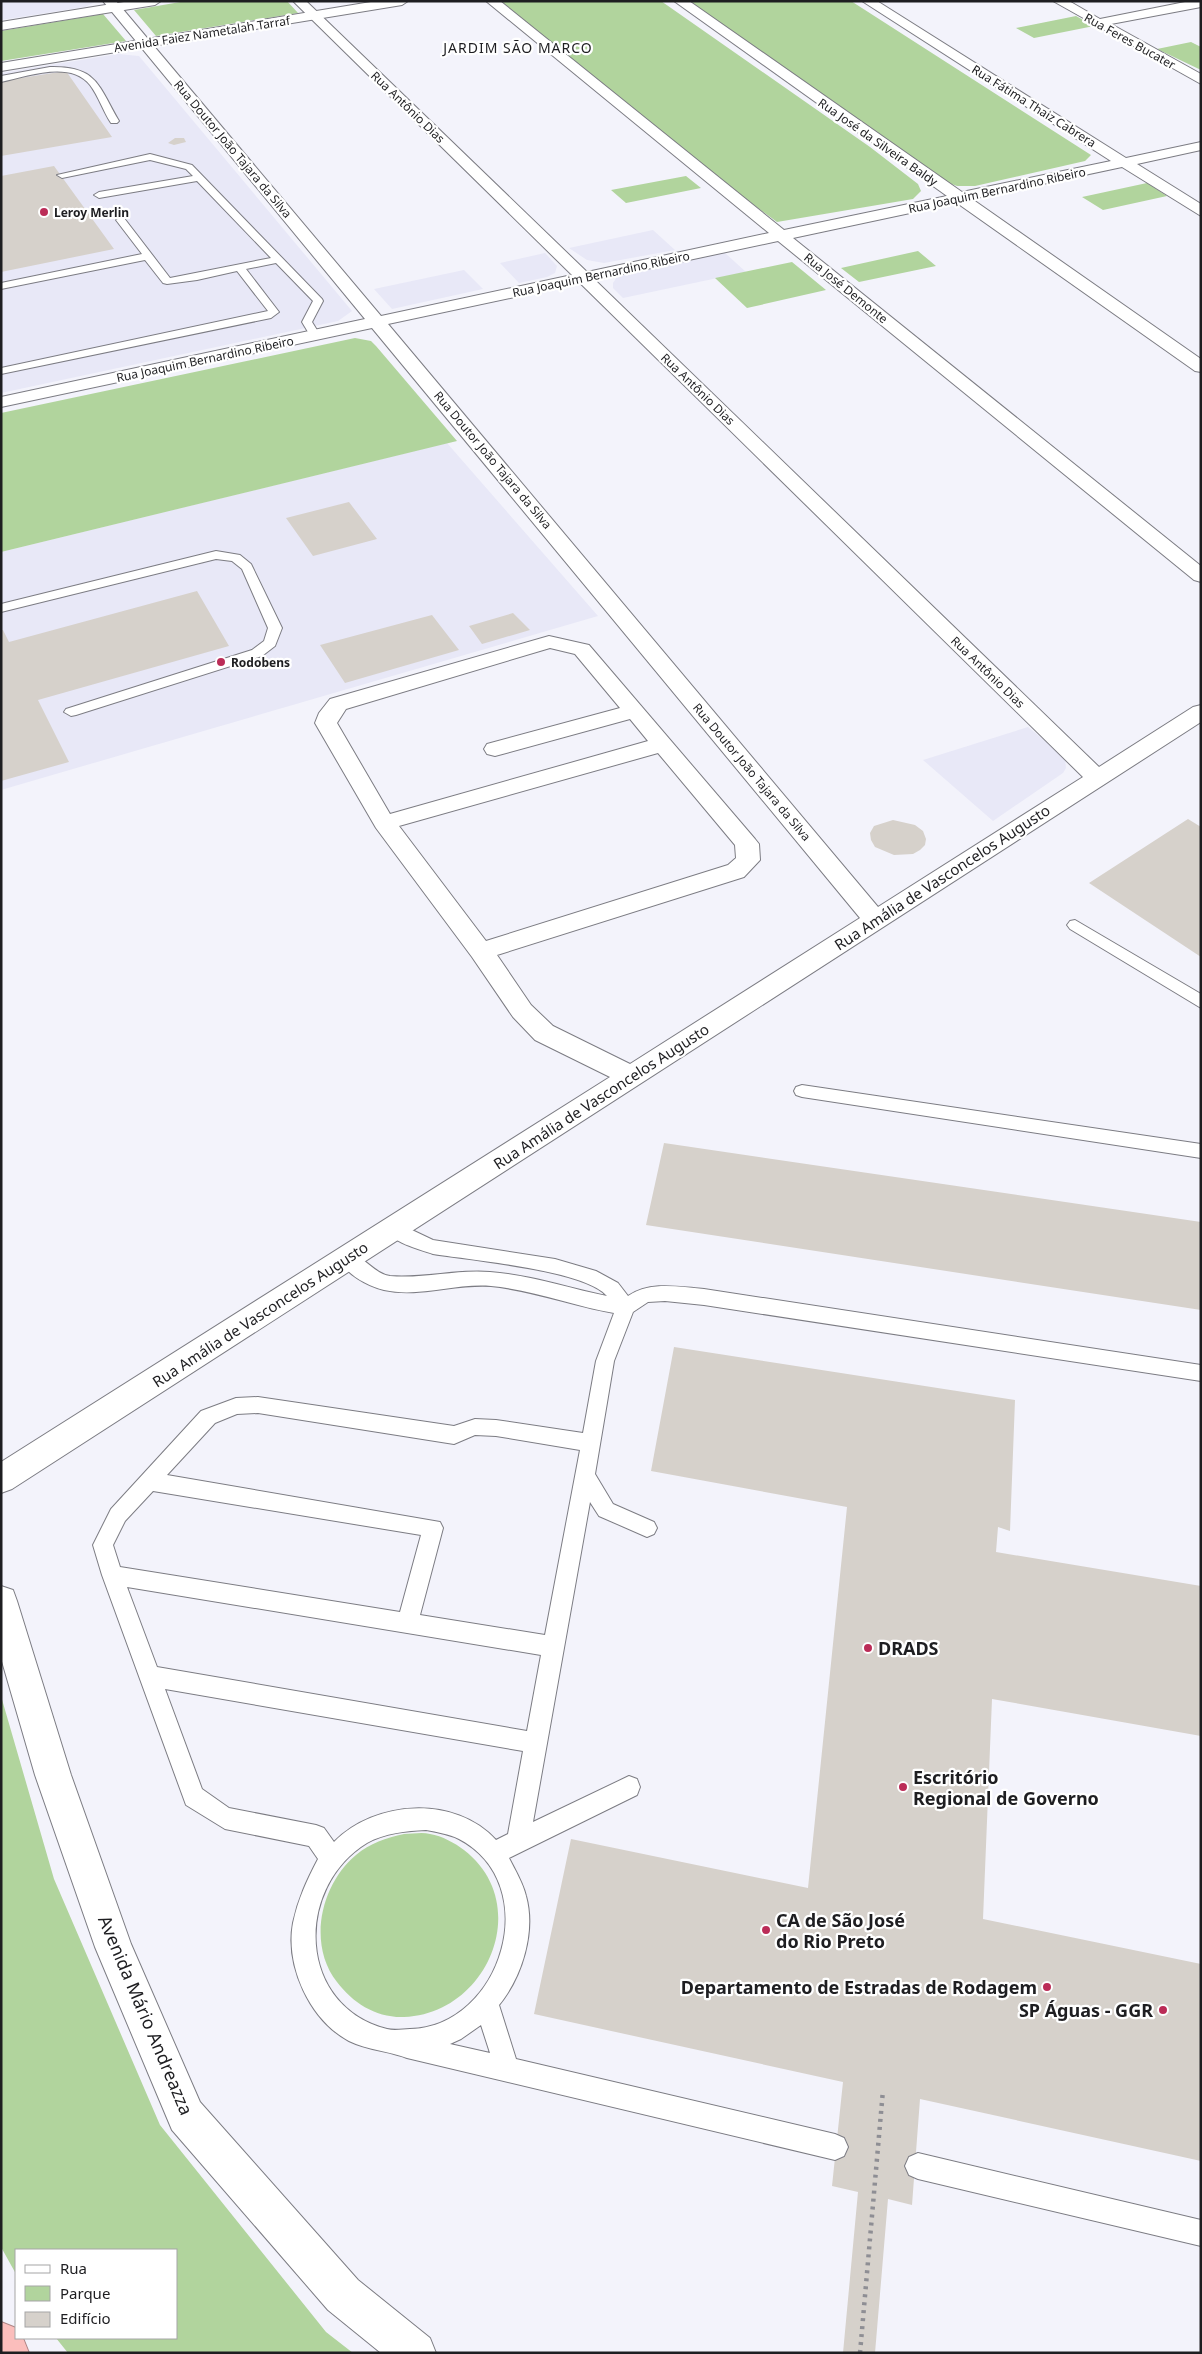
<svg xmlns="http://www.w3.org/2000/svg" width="1202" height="2354" font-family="'Noto Sans',sans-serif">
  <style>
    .built { fill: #e8e8f7 }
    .green { fill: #b1d49d }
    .building { fill: #d6d1cb }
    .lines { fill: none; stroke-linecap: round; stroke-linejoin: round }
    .service-casing { stroke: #7c7c83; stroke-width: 2 }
    .minor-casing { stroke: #7c7c83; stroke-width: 2 }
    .tertiary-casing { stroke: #7c7c83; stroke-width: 2 }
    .secondary-casing { stroke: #7c7c83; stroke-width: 2 }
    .motorway-casing { stroke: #ae8686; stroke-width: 2 }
    .path { stroke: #8e8e94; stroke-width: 4.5; stroke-dasharray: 3 5; stroke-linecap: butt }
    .service { fill: #fff; fill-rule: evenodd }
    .minor { fill: #fff; fill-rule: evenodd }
    .tertiary { fill: #fff; fill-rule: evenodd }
    .secondary { fill: #fff; fill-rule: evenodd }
    .motorway { fill: #fbbebc; fill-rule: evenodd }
    .poi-dot { fill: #bb2c57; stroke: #fff; stroke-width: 2 }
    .labels { text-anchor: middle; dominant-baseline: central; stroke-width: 4.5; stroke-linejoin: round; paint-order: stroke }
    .far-street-label { font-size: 12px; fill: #1e1e21; stroke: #fff }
    .far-poi-label { font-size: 12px; font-weight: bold; fill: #1e1e21; stroke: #fff; text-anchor: start }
    .far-neighbourhood-label { font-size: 14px; letter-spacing: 1px; fill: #1e1e21; stroke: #fff }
    .street-label { font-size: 15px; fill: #1e1e21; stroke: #fff }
    .near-poi-label { font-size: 18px; font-weight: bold; fill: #1e1e21; stroke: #fff; text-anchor: start }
    .near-street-label { font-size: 18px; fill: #1e1e21; stroke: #fff }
  </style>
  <rect width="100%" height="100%" fill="#f3f3fb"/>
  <!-- built -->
  <path class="built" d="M 1,1 L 94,1 L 95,2 L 85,7 L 1,20 Z
    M 118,54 L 139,56 L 352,311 L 338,321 L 1,393 L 1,73 Z
    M 653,230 L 675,250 L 604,263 L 587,260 L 569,248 Z
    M 724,252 L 746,272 L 623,298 L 613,288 L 613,283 L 617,277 L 623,273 Z
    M 545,253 L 557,266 L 555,273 L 547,277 L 519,283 L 500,263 Z
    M 464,270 L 483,289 L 392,309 L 374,289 Z
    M 447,443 L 598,616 L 1,790 L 1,552 Z
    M 1028,727 L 1059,752 L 1065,759 L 1066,768 L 1063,773 L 993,821 L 923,760 Z"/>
  <!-- green -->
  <path class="green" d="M 186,1 L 287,1 L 298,13 L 156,36 L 134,10 Z
    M 499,1 L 661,1 L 870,147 L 918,184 L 921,191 L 913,199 L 777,222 L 700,165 Z
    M 685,1 L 851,1 L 1091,155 L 1085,161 L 975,186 L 957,186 L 938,179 Z
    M 103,14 L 126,41 L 1,61 L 1,31 Z
    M 1076,16 L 1094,26 L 1034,38 L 1016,28 Z
    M 1191,42 L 1201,47 L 1201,70 L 1157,49 Z
    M 686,176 L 701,188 L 626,203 L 611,190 Z
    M 1147,183 L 1167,196 L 1103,210 L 1082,197 Z
    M 918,251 L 936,266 L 859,282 L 841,268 Z
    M 792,262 L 826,290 L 747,308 L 715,278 Z
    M 355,338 L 371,341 L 376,346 L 457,441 L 1,552 L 1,413 Z
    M 1,1696 L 54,1879 L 160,2125 L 326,2332 L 353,2353 L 68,2353 L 56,2338 L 176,2338 L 176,2250 L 16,2250 L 16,2274 L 1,2247 Z
    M 404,1834 C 412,1834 422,1832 430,1834 C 442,1836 455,1843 464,1850 C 534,1904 488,2014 404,2017 C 376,2018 353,2003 337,1982 C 307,1944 321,1884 356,1855 C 370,1843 386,1838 404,1834 Z"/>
  <!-- building -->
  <path class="building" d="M 66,71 L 112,137 L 1,156 L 1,81 Z
    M 175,138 L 184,138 L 186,142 L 174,145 L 168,143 Z
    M 54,166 L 114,249 L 1,272 L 1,176 Z
    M 349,502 L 377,539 L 313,556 L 286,518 Z
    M 197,591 L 229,646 L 38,700 L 69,762 L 1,781 L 1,630 L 3,630 L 9,642 Z
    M 513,613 L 530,630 L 482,644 L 469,626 Z
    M 432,615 L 459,650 L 345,683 L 320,645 Z
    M 1188,819 L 1201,827 L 1201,957 L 1089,883 Z
    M 893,820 L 915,825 L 923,831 L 926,839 L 925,845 L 920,850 L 913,854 L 894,855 L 875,847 L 871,840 L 870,833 L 874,826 Z
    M 664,1143 L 1201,1222 L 1201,1310 L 646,1225 Z
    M 674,1347 L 1015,1400 L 1010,1531 L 998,1527 L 996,1552 L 1201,1586 L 1201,1736 L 992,1699 L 983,1919 L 1201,1964 L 1201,2161 L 920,2099 L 912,2205 L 888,2199 L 875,2353 L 843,2353 L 858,2192 L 832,2186 L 843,2082 L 534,2014 L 571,1839 L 808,1888 L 847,1507 L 651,1471 Z"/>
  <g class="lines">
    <defs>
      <path id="service" d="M 50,67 C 97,66 98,85 119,121 L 117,123 L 111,123 C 103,111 99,97 90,85 C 71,60 27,76 1,82 L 1,76 Z
        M 150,154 L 192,165 L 322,299 L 323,301 L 312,322 L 320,335 L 319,337 L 311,337 L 302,322 L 313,301 L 276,263 L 246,269 L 279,312 L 271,318 L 1,374 L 1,368 L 268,311 L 237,271 L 197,280 L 167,284 L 163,283 L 145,260 L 1,289 L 1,283 L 142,254 L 116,220 L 121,217 L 124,218 L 170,278 L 271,258 L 197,181 L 99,198 L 94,195 L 99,192 L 193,176 L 186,169 L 150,160 L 62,178 L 57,175 Z
        M 216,551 L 240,555 L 251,564 L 282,628 L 275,646 L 262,656 L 76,715 L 71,716 L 64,712 L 66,709 L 252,650 L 264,641 L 268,628 L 242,569 L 232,561 L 216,559 L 1,612 L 1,604 Z
        M 1075,920 L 1201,994 L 1201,1008 L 1070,929 L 1067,925 L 1070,921 Z
        M 802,1085 L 1201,1144 L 1201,1158 L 802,1097 L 796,1095 L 794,1091 L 796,1087 Z
        M 393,1221 L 433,1240 L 555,1259 L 596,1271 L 618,1283 L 628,1296 C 651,1281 678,1287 704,1289 L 1201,1365 L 1201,1381 L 704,1305 L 665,1301 L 648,1302 L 633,1312 L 614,1361 L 595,1474 L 613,1504 L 654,1522 L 657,1528 L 654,1534 L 647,1537 L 599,1516 L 590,1502 L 533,1822 L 629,1776 L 637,1779 L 640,1787 L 637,1795 L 509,1858 C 515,1870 523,1883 526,1896 C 536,1932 522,1977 499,2005 L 516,2059 L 835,2134 L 844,2138 L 848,2147 L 844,2156 L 835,2160 L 407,2058 C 389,2051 367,2050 349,2041 C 310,2020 285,1966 293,1923 C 298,1899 307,1880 318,1859 L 309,1846 L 225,1829 L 186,1805 L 102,1575 L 93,1545 L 111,1509 L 201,1411 L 236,1398 L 258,1397 L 454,1426 L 475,1419 L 496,1420 L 583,1433 L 596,1361 L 614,1313 C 573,1306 533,1290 491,1286 C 455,1283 419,1298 384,1290 C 367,1286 346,1274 338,1258 L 341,1253 C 358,1247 372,1274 390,1276 C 424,1279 457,1269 490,1272 C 530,1275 568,1288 607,1296 C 585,1270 470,1260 433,1254 C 418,1249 391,1242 384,1228 L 387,1223 ZM 258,1413 L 454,1444 L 475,1435 L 496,1436 L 580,1450 L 545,1635 L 420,1615 L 443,1528 L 440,1522 L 167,1475 L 215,1423 L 237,1414 ZM 153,1491 L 421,1535 L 400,1612 L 120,1567 L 113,1545 L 125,1521 ZM 127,1587 L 541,1655 L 527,1731 L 157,1667 ZM 165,1689 L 523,1751 L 508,1834 L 496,1840 C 455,1795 375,1800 334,1842 L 324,1828 L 316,1825 L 229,1808 L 202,1789 ZM 426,1830 C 437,1832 449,1834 459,1839 C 545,1884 502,2027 410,2029 C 403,2029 395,2031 387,2029 C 297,2006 294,1888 367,1843 C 385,1833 406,1831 426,1830 ZM 481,2025 L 490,2053 L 450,2044 L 461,2039 Z
        M 918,2153 L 1201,2220 L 1201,2246 L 918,2179 L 909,2175 L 905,2166 L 909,2157 Z"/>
      <path id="minor" d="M 103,1 L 116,1 L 381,316 L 572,275 L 293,1 L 306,1 L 587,272 L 769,233 L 486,1 L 500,1 L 784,230 L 947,196 L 674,1 L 689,1 L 962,192 L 1111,161 L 862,1 L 877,1 L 1126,158 L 1201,142 L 1201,150 L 1137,164 L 1201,204 L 1201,216 L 1122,167 L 972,199 L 1201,359 L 1201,372 L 1195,371 L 957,203 L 793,238 L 1201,566 L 1201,582 L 1194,580 L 778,241 L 595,280 L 1099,767 L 1193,707 L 1201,705 L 1201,722 L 12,1489 L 1,1493 L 1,1462 L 610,1077 L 535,1040 L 513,1017 L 472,957 L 376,828 L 315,723 L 319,713 L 330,699 L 549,636 L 589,645 L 755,839 L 759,844 L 760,860 L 744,877 L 497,955 L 531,1005 L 553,1026 L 630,1064 L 860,918 L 372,328 L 1,407 L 1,397 L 365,319 ZM 580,283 L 1083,777 L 878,907 L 388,324 ZM 550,648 L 575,654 L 620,708 L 487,744 L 484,749 L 487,754 L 495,756 L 630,719 L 648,741 L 390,814 L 337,723 L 346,709 ZM 658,753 L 735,845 L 736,858 L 728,865 L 486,941 L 399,826 Z
        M 1053,1 L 1069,1 L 1100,19 L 1190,1 L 1201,1 L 1201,7 L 1111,24 L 1201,74 L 1201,84 Z"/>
      <path id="tertiary" d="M 130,1 L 161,1 L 155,5 L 1,30 L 1,22 Z
        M 377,1 L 408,1 L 402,5 L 1,71 L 1,63 Z"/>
      <path id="secondary" d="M 1,1586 L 13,1590 L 17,1601 L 71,1775 L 131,1944 L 200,2102 L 358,2280 L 430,2338 L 436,2353 L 381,2353 L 328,2310 L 172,2130 L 95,1947 L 35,1775 L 1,1658 Z"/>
      <path id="motorway" d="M 1,2322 L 16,2328 L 16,2338 L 23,2338 L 29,2353 L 1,2353 Z"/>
    </defs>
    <!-- service casing -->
    <use href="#service" class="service-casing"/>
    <!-- minor casing -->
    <use href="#minor" class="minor-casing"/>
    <!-- tertiary casing -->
    <use href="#tertiary" class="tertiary-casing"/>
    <!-- secondary casing -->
    <use href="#secondary" class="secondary-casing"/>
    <!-- motorway casing -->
    <use href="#motorway" class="motorway-casing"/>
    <!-- path -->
    <path class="path" d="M 860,2353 L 883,2090"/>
    <!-- service -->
    <use href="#service" class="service"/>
    <!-- minor -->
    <use href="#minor" class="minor"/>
    <!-- tertiary -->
    <use href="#tertiary" class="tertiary"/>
    <!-- secondary -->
    <use href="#secondary" class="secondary"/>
    <!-- motorway -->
    <use href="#motorway" class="motorway"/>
  </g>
  <!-- markers -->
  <g class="poi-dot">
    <circle cx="44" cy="212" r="5"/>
    <circle cx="221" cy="662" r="5"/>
    <circle cx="868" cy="1648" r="5"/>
    <circle cx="903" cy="1787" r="5"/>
    <circle cx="766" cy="1930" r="5"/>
    <circle cx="1047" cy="1987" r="5"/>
    <circle cx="1163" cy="2010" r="5"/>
  </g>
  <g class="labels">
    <!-- far-street labels -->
    <g class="far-street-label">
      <text transform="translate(202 34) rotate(-9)">Avenida Faiez Nametalah Tarraf</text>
      <text transform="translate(1130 41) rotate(29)">Rua Feres Bucater</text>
      <text transform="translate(1034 106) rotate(32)">Rua Fátima Thaiz Cabrera</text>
      <text transform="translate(408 107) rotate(44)">Rua Antônio Dias</text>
      <text transform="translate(878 142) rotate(35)">Rua José da Silveira Baldy</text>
      <text transform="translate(233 149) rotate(50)">Rua Doutor João Tajara da Silva</text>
      <text transform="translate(997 190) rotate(-12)">Rua Joaquim Bernardino Ribeiro</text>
      <text transform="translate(601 274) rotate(-12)">Rua Joaquim Bernardino Ribeiro</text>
      <text transform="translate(846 288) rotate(39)">Rua José Demonte</text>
      <text transform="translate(205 359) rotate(-12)">Rua Joaquim Bernardino Ribeiro</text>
      <text transform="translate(698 389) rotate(44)">Rua Antônio Dias</text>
      <text transform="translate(493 460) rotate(50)">Rua Doutor João Tajara da Silva</text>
      <text transform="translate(988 672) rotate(44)">Rua Antônio Dias</text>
      <text transform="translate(752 772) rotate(50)">Rua Doutor João Tajara da Silva</text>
    </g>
    <!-- far-poi labels -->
    <g class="far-poi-label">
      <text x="54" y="212">Leroy Merlin</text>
      <text x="231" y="662">Rodobens</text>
    </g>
    <!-- far-neighbourhood labels -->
    <g class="far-neighbourhood-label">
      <text x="518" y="47">JARDIM SÃO MARCO</text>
    </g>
    <!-- street labels -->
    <g class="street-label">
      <text transform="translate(942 877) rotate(-33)">Rua Amália de Vasconcelos Augusto</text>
      <text transform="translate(601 1096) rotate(-33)">Rua Amália de Vasconcelos Augusto</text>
      <text transform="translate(260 1314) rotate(-33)">Rua Amália de Vasconcelos Augusto</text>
    </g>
    <!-- near-poi labels -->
    <g class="near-poi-label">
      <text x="878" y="1648">DRADS</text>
      <text x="913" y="1777">Escritório<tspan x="913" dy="21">Regional de Governo</tspan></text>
      <text x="776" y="1920">CA de São José<tspan x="776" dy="21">do Rio Preto</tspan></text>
      <text x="1037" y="1987" text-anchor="end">Departamento de Estradas de Rodagem</text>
      <text x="1153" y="2010" text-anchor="end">SP Águas - GGR</text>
    </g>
    <!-- near-street labels -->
    <g class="near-street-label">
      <text transform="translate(146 2015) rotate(67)">Avenida Mário Andreazza</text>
    </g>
  </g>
  <!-- border -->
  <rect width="1202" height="2354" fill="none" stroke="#1e1e21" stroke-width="5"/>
  <!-- legend -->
  <rect x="15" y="2249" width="162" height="90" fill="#ffffff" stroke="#a5a5a6"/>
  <rect x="25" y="2265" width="25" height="8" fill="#ffffff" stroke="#a5a5a6"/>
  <text x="60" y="2274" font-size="15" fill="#1e1e21">Rua</text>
  <rect x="25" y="2286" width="25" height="15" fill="#b1d49d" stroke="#a5a5a6"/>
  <text x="60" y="2299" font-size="15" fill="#1e1e21">Parque</text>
  <rect x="25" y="2312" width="25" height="15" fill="#d6d1cb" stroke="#a5a5a6"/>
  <text x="60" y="2324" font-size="15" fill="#1e1e21">Edifício</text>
</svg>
